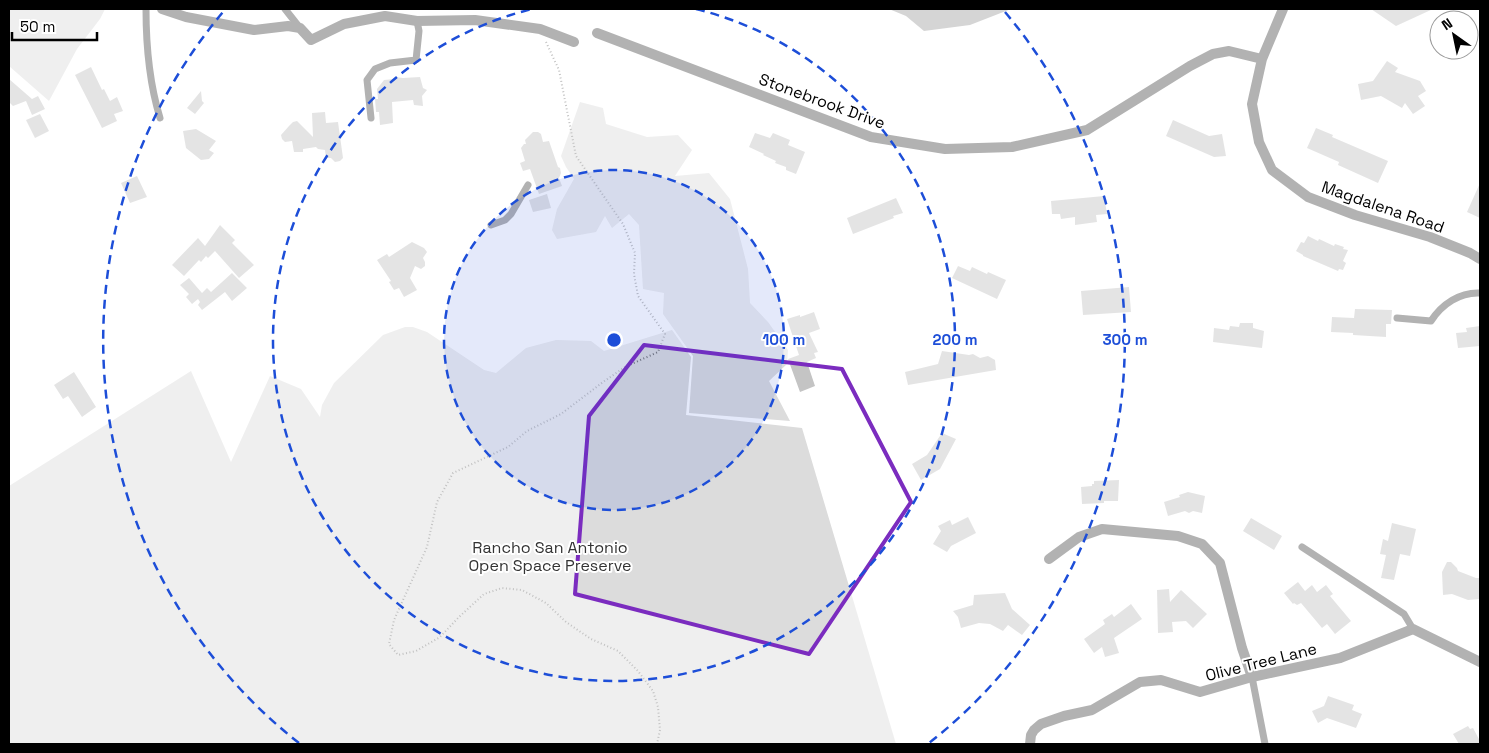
<svg xmlns="http://www.w3.org/2000/svg" width="1489" height="753" font-family="'Space Grotesk',sans-serif">
  <style>
    .green { fill: #dcdcdc }
    .water { fill: #a3a3a3 }
    .building { fill: #c4c4c4 }
    .lines { fill: none; stroke-linecap: round; stroke-linejoin: round }
    .path { stroke: #777; stroke-width: 2; stroke-dasharray: 1 2.5; stroke-linecap: butt }
    .service { stroke: #555; stroke-width: 7 }
    .minor { stroke: #555; stroke-width: 10 }
    .marked { fill: none; stroke: #7b2cbf; stroke-width: 4; stroke-linejoin: round }
    .ring { fill: none; stroke: #1d4ed8; stroke-width: 2.5; stroke-dasharray: 9 6 }
    .labels { text-anchor: middle; dominant-baseline: central; stroke-width: 4; stroke-linejoin: round; paint-order: stroke }
    .street-label { font-size: 16px; fill: #000; stroke: #fff }
    .park-label { font-size: 16px; fill: #333; stroke: #fff }
    .centre { fill: #1d4ed8; stroke: #fff; stroke-width: 2.5 }
    .ring-label { font-size: 15px; text-anchor: middle; font-weight: bold; fill: #1d4ed8; stroke: #fff; stroke-width: 4; stroke-linejoin: round; paint-order: stroke }
  </style>
  <rect width="100%" height="100%" fill="#fff"/>
  <!-- green -->
  <path class="green" d="M 9,9 L 105,9 L 100,19 L 77,49 L 49,101 L 9,66 Z
    M 580,102 L 603,108 L 606,124 L 647,137 L 678,135 L 692,150 L 675,176 L 709,173 L 730,199 L 748,269 L 750,303 L 768,322 L 788,350 L 787,364 L 769,381 L 790,421 L 689,413 L 693,356 L 663,314 L 664,293 L 643,289 L 639,225 L 629,214 L 612,228 L 605,216 L 596,232 L 557,239 L 552,230 L 557,209 L 574,179 L 566,167 L 561,156 Z
    M 405,327 L 413,327 L 427,332 L 484,370 L 496,373 L 526,348 L 556,340 L 591,341 L 604,351 L 672,330 L 691,357 L 686,415 L 802,428 L 896,744 L 9,744 L 9,486 L 191,371 L 231,462 L 270,376 L 301,389 L 320,417 L 322,405 L 334,383 L 383,335 Z"/>
  <!-- water -->
  <path class="water" d="M 889,9 L 1011,9 L 970,25 L 924,31 L 906,16 Z"/>
  <!-- building -->
  <path class="building" d="M 1371,9 L 1433,9 L 1396,26 Z
    M 1387,61 L 1398,68 L 1395,72 L 1420,81 L 1426,91 L 1418,96 L 1425,106 L 1413,114 L 1405,103 L 1402,108 L 1381,96 L 1361,100 L 1358,84 L 1373,81 Z
    M 91,67 L 102,90 L 104,89 L 110,101 L 117,97 L 123,111 L 114,114 L 117,121 L 102,128 L 75,75 Z
    M 395,77 L 403,78 L 420,77 L 423,88 L 427,90 L 422,96 L 423,106 L 414,105 L 413,100 L 392,102 L 393,123 L 380,125 L 379,112 L 376,112 L 375,99 L 378,99 L 377,89 L 384,80 L 394,79 Z
    M 9,79 L 32,99 L 38,96 L 45,109 L 32,115 L 26,101 L 13,106 L 9,102 Z
    M 201,91 L 202,101 L 204,103 L 195,114 L 187,108 Z
    M 325,112 L 326,123 L 338,122 L 343,158 L 340,161 L 335,162 L 331,158 L 326,158 L 325,150 L 318,149 L 316,147 L 303,149 L 303,152 L 294,152 L 292,141 L 285,142 L 282,139 L 281,135 L 289,126 L 293,122 L 297,121 L 313,137 L 312,113 Z
    M 40,114 L 49,131 L 35,138 L 26,120 Z
    M 1173,120 L 1209,136 L 1222,134 L 1226,156 L 1214,157 L 1166,136 Z
    M 1316,128 L 1333,135 L 1332,137 L 1388,161 L 1378,183 L 1338,165 L 1339,162 L 1307,148 Z
    M 196,129 L 216,141 L 209,150 L 214,153 L 209,159 L 201,160 L 186,148 L 183,131 Z
    M 533,132 L 538,132 L 541,134 L 543,142 L 549,141 L 558,167 L 560,168 L 561,173 L 559,178 L 562,186 L 539,194 L 530,169 L 523,171 L 520,163 L 525,161 L 521,148 L 524,144 L 526,144 L 525,140 Z
    M 755,133 L 770,138 L 773,133 L 790,140 L 788,145 L 805,152 L 796,174 L 786,170 L 786,167 L 775,163 L 776,161 L 763,155 L 764,154 L 749,147 Z
    M 137,176 L 147,197 L 130,203 L 121,183 Z
    M 1480,183 L 1480,218 L 1467,212 Z
    M 547,194 L 551,208 L 533,212 L 529,200 Z
    M 1104,196 L 1107,214 L 1096,215 L 1097,222 L 1075,225 L 1075,217 L 1061,219 L 1060,214 L 1052,214 L 1051,201 Z
    M 896,198 L 903,213 L 893,216 L 894,218 L 853,234 L 847,218 Z
    M 220,225 L 235,240 L 232,243 L 254,265 L 239,278 L 215,251 L 208,258 L 206,256 L 201,262 L 199,260 L 184,276 L 172,265 L 198,238 L 205,246 Z
    M 1308,236 L 1318,241 L 1319,239 L 1334,246 L 1335,244 L 1344,247 L 1343,249 L 1348,250 L 1343,261 L 1346,263 L 1343,270 L 1339,269 L 1338,271 L 1303,256 L 1303,255 L 1296,251 L 1301,242 L 1304,243 Z
    M 412,242 L 424,248 L 427,252 L 423,258 L 425,262 L 425,266 L 421,269 L 415,266 L 410,278 L 417,290 L 404,297 L 399,288 L 394,290 L 389,282 L 391,281 L 377,260 L 387,254 L 389,257 Z
    M 958,266 L 970,271 L 972,267 L 987,274 L 988,272 L 1006,280 L 997,299 L 952,278 Z
    M 232,273 L 247,288 L 232,301 L 225,292 L 202,310 L 198,305 L 200,302 L 198,299 L 192,304 L 186,297 L 189,294 L 180,285 L 189,278 L 202,293 L 207,288 L 211,292 Z
    M 1129,287 L 1131,312 L 1083,315 L 1081,291 Z
    M 1355,309 L 1392,310 L 1391,324 L 1386,324 L 1386,337 L 1353,335 L 1353,333 L 1331,332 L 1332,317 L 1354,318 Z
    M 814,312 L 820,329 L 809,333 L 818,352 L 814,353 L 816,358 L 807,362 L 815,386 L 800,392 L 788,359 L 799,355 L 787,319 L 800,315 L 800,317 Z
    M 1240,323 L 1253,323 L 1253,328 L 1264,331 L 1262,348 L 1213,342 L 1214,328 L 1229,330 L 1230,326 L 1239,327 Z
    M 1480,326 L 1480,346 L 1458,348 L 1456,333 L 1467,332 L 1466,328 Z
    M 942,351 L 969,355 L 973,354 L 980,358 L 988,356 L 995,360 L 996,370 L 908,385 L 905,372 L 938,364 Z
    M 74,372 L 96,407 L 82,417 L 68,396 L 63,399 L 54,385 Z
    M 942,433 L 956,439 L 940,469 L 921,480 L 912,464 L 927,455 Z
    M 1119,480 L 1118,501 L 1104,501 L 1104,503 L 1082,504 L 1081,487 L 1092,486 L 1092,484 L 1094,484 L 1094,481 Z
    M 1188,492 L 1205,496 L 1202,513 L 1193,511 L 1189,513 L 1185,511 L 1168,516 L 1164,502 L 1180,497 L 1179,495 Z
    M 968,517 L 976,533 L 951,546 L 947,552 L 933,544 L 941,531 L 938,526 L 950,520 L 952,525 Z
    M 1251,518 L 1282,536 L 1274,550 L 1243,531 Z
    M 1392,523 L 1416,529 L 1410,556 L 1400,554 L 1394,580 L 1381,578 L 1386,555 L 1380,554 L 1383,539 L 1388,541 Z
    M 1447,562 L 1451,562 L 1457,568 L 1458,571 L 1476,578 L 1480,578 L 1480,599 L 1468,600 L 1452,594 L 1443,595 L 1442,572 Z
    M 1298,582 L 1305,591 L 1312,585 L 1317,592 L 1326,585 L 1333,594 L 1330,596 L 1351,621 L 1335,634 L 1327,624 L 1322,628 L 1301,603 L 1297,605 L 1294,603 L 1293,604 L 1284,593 Z
    M 1169,589 L 1170,602 L 1181,590 L 1207,614 L 1193,628 L 1186,621 L 1172,622 L 1173,632 L 1158,633 L 1157,590 Z
    M 1005,593 L 1012,609 L 1030,625 L 1022,635 L 1008,625 L 1003,631 L 990,624 L 979,623 L 961,628 L 958,617 L 953,611 L 973,605 L 974,595 Z
    M 1131,604 L 1142,619 L 1114,638 L 1119,653 L 1105,657 L 1102,647 L 1094,653 L 1084,639 L 1105,624 L 1103,620 L 1112,614 L 1114,617 Z
    M 1328,696 L 1354,705 L 1352,710 L 1362,714 L 1356,728 L 1327,718 L 1318,723 L 1312,711 L 1324,706 Z
    M 1468,726 L 1470,729 L 1473,728 L 1480,741 L 1480,744 L 1459,744 L 1453,734 Z"/>
  <g class="lines">
    <!-- path -->
    <path class="path" d="M 546,42 L 559,70 L 576,156 L 623,224 L 635,253 L 634,274 L 638,296 L 665,334 L 658,352 L 625,367 L 603,382 L 561,414 L 527,431 L 508,447 L 453,473 L 437,502 L 427,547 L 394,620 L 389,644 L 398,655 L 416,651 L 440,637 L 459,617 L 484,594 L 502,588 L 522,590 L 546,603 L 566,622 L 591,639 L 618,651 L 638,671 L 653,691 L 658,707 L 660,730 L 657,744"/>
    <!-- service -->
    <path class="service" d="M 146,9 C 146,46 149,82 160,118
      M 285,9 L 300,28
      M 371,118 L 367,80 L 375,69 L 390,63 L 416,60 L 419,31 L 417,21
      M 491,225 L 505,220 L 511,214 L 528,185
      M 1397,318 L 1431,321 C 1442,304 1460,292 1480,293
      M 1302,547 L 1404,614 L 1413,629
      M 1252,677 L 1265,744"/>
    <!-- minor -->
    <path class="minor" d="M 162,9 L 186,17 L 254,30 L 288,26 L 300,28 L 311,40 L 344,24 L 385,16 L 417,21 L 475,20 L 540,29 L 574,42
      M 1283,9 L 1262,59 L 1252,104 L 1259,142 L 1272,170 L 1308,197 L 1355,215 L 1430,237 L 1470,253 L 1480,259
      M 597,33 L 871,137 L 945,149 L 1012,147 L 1087,130 L 1190,66 L 1213,54 L 1229,51 L 1262,59
      M 1049,559 L 1079,537 L 1102,529 L 1178,536 L 1202,544 L 1220,563 L 1242,648 L 1252,677
      M 1030,744 L 1031,735 L 1034,730 L 1041,724 L 1064,716 L 1092,710 L 1140,682 L 1161,680 L 1200,692 L 1252,677 L 1340,658 L 1413,629 L 1480,662"/>
  </g>
  <!-- marked area -->
  <path d="M0 0H1489V753H0ZM 644,345 L 842,369 L 911,502 L 809,654 L 575,594 L 589,416 Z" fill="#fff" fill-opacity=".55" fill-rule="evenodd"/>
  <path class="marked" d="M 644,345 L 842,369 L 911,502 L 809,654 L 575,594 L 589,416 Z"/>
  <!-- distance rings -->
  <circle cx="614" cy="340" r="170" fill="#1d4ed8" fill-opacity=".12"/>
  <g class="ring">
    <circle cx="614" cy="340" r="170"/>
    <path d="M696 9A341 341 0 1 1 532 9"/>
    <path d="M299 743A511 511 0 0 1 223 12M1005 12A511 511 0 0 1 929 743"/>
  </g>
  <g class="labels">
    <!-- street labels -->
    <g class="street-label">
      <text transform="translate(822 101) rotate(20)">Stonebrook Drive</text>
      <text transform="translate(1383 207) rotate(19)">Magdalena Road</text>
      <text transform="translate(1261 662) rotate(-14)">Olive Tree Lane</text>
    </g>
    <!-- park labels -->
    <g class="park-label">
      <text x="550" y="547">Rancho San Antonio<tspan x="550" dy="18">Open Space Preserve</tspan></text>
    </g>
  </g>
  <circle cx="614" cy="340" r="8" class="centre"/>
  <g class="ring-label">
    <text x="784" y="345">100 m</text>
    <text x="955" y="345">200 m</text>
    <text x="1125" y="345">300 m</text>
  </g>
  <!-- border -->
  <rect width="1489" height="753" fill="none" stroke="#000000" stroke-width="20"/>
  <!-- north arrow -->
  <g transform="translate(1454 35) rotate(327)"><circle r="24" fill="#ffffff" stroke="#999999"/>
  <path d="M0-4L9 19L0 12L-9 19Z" fill="#000000"/>
  <text y="-8" font-size="14" font-weight="bold" text-anchor="middle" fill="#000000">N</text>
  </g>
  <!-- scale -->
  <path d="M12 32v8h85v-8" fill="none" stroke="#000000" stroke-width="2.5"/>
  <text x="20" y="32" font-size="15" fill="#000000" stroke="#ffffff" stroke-width="4" paint-order="stroke">50 m</text>
</svg>
